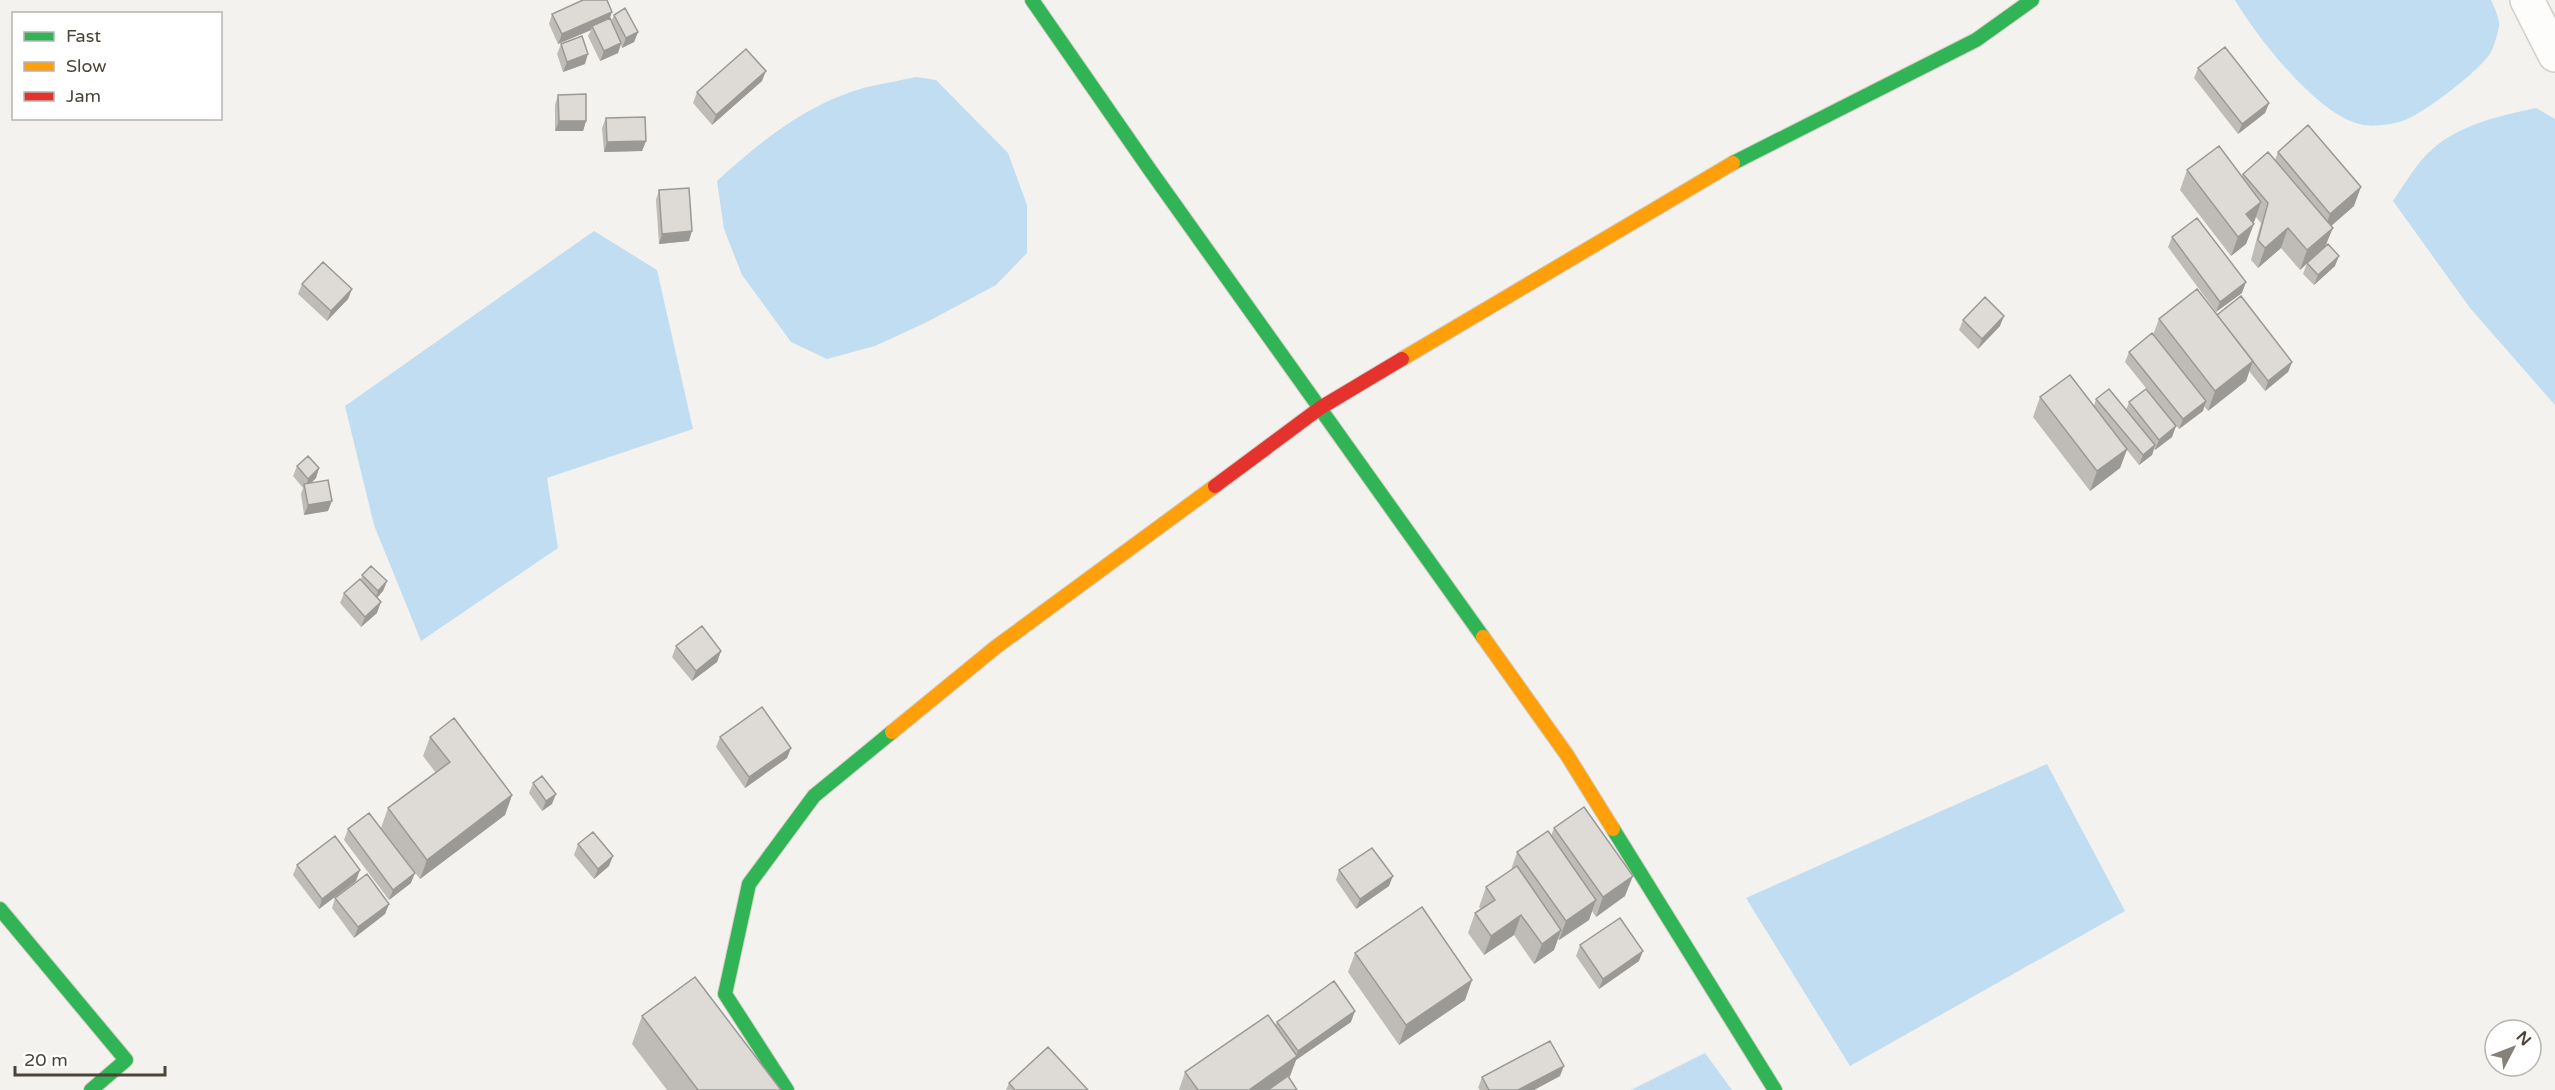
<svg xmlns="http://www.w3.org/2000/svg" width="2555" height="1090" font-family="'Varela Round',sans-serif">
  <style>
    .water { fill: #c0ddf1 }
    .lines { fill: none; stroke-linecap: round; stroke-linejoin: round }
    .street-casing { stroke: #d2d0cb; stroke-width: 36 }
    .fast-casing { stroke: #d3cfc5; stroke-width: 16 }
    .slow-casing { stroke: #d3cfc5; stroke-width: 16 }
    .jam-casing { stroke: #d3cfc5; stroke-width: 16 }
    .street { stroke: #fdfdfc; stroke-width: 33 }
    .fast { stroke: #30b455; stroke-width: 14 }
    .slow { stroke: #ff9f0a; stroke-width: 14 }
    .jam { stroke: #e5322d; stroke-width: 14 }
    .wall { fill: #bfbcb8 }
    .shaded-wall { fill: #9b9996 }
    .building { fill: #dedbd6; stroke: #9b9996; stroke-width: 1.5 }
  </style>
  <rect width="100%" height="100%" fill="#f4f2ee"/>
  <!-- water -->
  <path class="water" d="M 2235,0 L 2491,0 C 2494,7 2500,19 2499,26 C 2498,33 2494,46 2491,52 C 2481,70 2424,113 2405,120 C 2395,124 2374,127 2364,125 C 2320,119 2257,37 2235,0 Z
    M 916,77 L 936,80 L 1008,153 L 1027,205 L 1027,253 L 996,285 L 927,322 L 875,346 L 827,359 L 791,342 L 742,275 L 724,229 L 717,181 C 755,146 798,111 848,93 C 869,85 894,82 916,77 Z
    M 2536,108 L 2555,119 L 2555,405 L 2470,308 L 2393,201 C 2402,188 2410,174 2420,162 C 2448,127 2494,117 2536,108 Z
    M 594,231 L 657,270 L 693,429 L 547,478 L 558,548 L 421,641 L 374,525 L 345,406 Z
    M 2047,764 L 2125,911 L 1850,1066 L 1746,898 Z
    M 1705,1053 L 1732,1090 L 1631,1090 Z"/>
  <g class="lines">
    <defs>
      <path id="street" d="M 2527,0 L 2555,55"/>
      <path id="fast" d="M 1032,0 L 1150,170 L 1483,637
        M 1733,163 L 1976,40 L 2032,0
        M 1613,829 L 1775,1090
        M 0,909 L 126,1060 L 91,1090
        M 787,1090 L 725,994 L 749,884 L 814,796 L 892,732"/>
      <path id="slow" d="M 1402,359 L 1733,163
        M 1483,637 L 1567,755 L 1613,829
        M 892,732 L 996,647 L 1215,486"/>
      <path id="jam" d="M 1215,486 L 1320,408 L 1402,359"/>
    </defs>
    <!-- street casing -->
    <use href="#street" class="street-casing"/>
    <!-- fast casing -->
    <use href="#fast" class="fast-casing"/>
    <!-- slow casing -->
    <use href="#slow" class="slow-casing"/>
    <!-- jam casing -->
    <use href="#jam" class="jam-casing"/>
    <!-- street -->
    <use href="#street" class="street"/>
    <!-- fast -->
    <use href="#fast" class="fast"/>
    <!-- slow -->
    <use href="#slow" class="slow"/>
    <!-- jam -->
    <use href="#jam" class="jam"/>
  </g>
  <!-- wall -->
  <path class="wall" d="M 612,12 L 610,18 L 611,21 L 614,15 L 638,32 L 634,42 L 622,48 L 621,45 L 618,53 L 600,61 L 588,36 L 591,30 L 558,44 L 549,24 L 552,14 Z
    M 561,44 L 585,64 L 563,72 L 557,54 Z
    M 2198,68 L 2269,103 L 2265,113 L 2238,134 L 2194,78 Z
    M 762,81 L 712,125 L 693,103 L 697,92 Z
    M 558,95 L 586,121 L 583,131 L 555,131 L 555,105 Z
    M 606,118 L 646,141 L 642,151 L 604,152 L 602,128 Z
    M 2278,152 L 2354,206 L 2331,226 L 2326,246 L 2335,266 L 2314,285 L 2303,274 L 2307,263 L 2300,270 L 2281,248 L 2258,268 L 2251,260 L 2261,223 L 2256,217 L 2254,222 L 2252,223 L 2246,244 L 2231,256 L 2180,190 L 2187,170 L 2242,176 L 2243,174 L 2275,160 Z
    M 659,190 L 689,241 L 659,244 L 656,200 Z
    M 2172,237 L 2242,293 L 2216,312 L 2168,247 Z
    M 302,284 L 352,289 L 348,299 L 327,321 L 298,294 Z
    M 2217,316 L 2292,362 L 2288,372 L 2265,391 L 2249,371 L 2246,381 L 2208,411 L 2204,406 L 2203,411 L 2179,429 L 2125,362 L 2129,352 L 2153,335 L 2159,319 Z
    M 1963,320 L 2000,326 L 1978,349 L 1959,330 Z
    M 2040,397 L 2094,406 L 2096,399 L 2126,410 L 2129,402 L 2176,426 L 2172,437 L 2155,450 L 2154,449 L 2152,455 L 2139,465 L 2127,450 L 2120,468 L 2090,491 L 2033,417 Z
    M 297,466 L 319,468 L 316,478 L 311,483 L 328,511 L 304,515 L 301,494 L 303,488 L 293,476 Z
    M 362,575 L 387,581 L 383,591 L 377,598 L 377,613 L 361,627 L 340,603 L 344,593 L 361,580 Z
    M 676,646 L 721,651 L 717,662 L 692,681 L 672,657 Z
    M 430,737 L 512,795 L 505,815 L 420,879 L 381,828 L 388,808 L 436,773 L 423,756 Z
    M 720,737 L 791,748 L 787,758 L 745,788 L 716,747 Z
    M 533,783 L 552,804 L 542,811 L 529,793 Z
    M 1554,828 L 1625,896 L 1596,917 L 1592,911 L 1589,920 L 1559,940 L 1558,939 L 1554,950 L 1534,964 L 1514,935 L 1484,955 L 1468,933 L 1475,913 L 1481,909 L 1479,907 L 1486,887 L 1511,870 L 1517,852 L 1551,836 Z
    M 348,829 L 411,883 L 389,900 L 344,840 Z
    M 578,844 L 609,866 L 594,879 L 574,855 Z
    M 297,865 L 356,881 L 319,909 L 293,875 Z
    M 1339,870 L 1389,886 L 1356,909 L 1336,880 Z
    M 335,898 L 389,904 L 385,914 L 354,938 L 332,908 Z
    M 1580,945 L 1639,961 L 1599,989 L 1576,956 Z
    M 1355,953 L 1472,980 L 1465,1000 L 1399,1045 L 1348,972 Z
    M 642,1016 L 781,1090 L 667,1090 L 632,1044 Z
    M 1277,1022 L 1351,1022 L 1296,1060 L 1290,1076 L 1288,1077 L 1297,1090 L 1179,1090 L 1185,1072 L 1275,1025 Z
    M 1560,1076 L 1534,1090 L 1480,1090 L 1478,1088 L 1482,1077 Z
    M 1009,1083 L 1088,1090 L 1006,1090 Z"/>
  <!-- shaded-wall -->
  <path class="shaded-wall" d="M 612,12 L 608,22 L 592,26 L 591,30 L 558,44 L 562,34 Z
    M 638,32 L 634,42 L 622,48 L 626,38 Z
    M 621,43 L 618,53 L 600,61 L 604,51 Z
    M 588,54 L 585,64 L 563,72 L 567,62 Z
    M 766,71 L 762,81 L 712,125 L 716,115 Z
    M 2269,103 L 2265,113 L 2238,134 L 2242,124 Z
    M 559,121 L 586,121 L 583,131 L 555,131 Z
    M 646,141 L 642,151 L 604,152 L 607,142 Z
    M 2361,187 L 2354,206 L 2323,233 L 2330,214 Z
    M 2261,202 L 2254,222 L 2238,234 L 2246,214 Z
    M 2254,224 L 2246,244 L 2231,256 L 2238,237 Z
    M 2288,228 L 2281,248 L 2258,268 L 2265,248 Z
    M 2333,228 L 2325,247 L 2300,270 L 2307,250 Z
    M 692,231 L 689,241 L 659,244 L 662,234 Z
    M 2339,256 L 2335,266 L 2314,285 L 2318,275 Z
    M 2246,282 L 2242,293 L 2216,312 L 2220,302 Z
    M 352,289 L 348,299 L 327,321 L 331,311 Z
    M 2004,316 L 2000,326 L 1978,349 L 1982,339 Z
    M 2253,361 L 2246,381 L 2208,411 L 2215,391 Z
    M 2292,362 L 2288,372 L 2265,391 L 2268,381 Z
    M 2206,401 L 2203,411 L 2179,429 L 2183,419 Z
    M 2176,426 L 2172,437 L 2155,450 L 2159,440 Z
    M 2155,445 L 2152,455 L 2139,465 L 2143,455 Z
    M 2127,449 L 2120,468 L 2090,491 L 2097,471 Z
    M 319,468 L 316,478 L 305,489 L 308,479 Z
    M 332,501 L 328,511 L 304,515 L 308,505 Z
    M 387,581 L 383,591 L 374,601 L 378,591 Z
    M 381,602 L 377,613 L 361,627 L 365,617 Z
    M 721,651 L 717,662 L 692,681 L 696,671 Z
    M 791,748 L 787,758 L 745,788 L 749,777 Z
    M 556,794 L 552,804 L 542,811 L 546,801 Z
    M 512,795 L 505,815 L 420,879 L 427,860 Z
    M 613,856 L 609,866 L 594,879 L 598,869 Z
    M 360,870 L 356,881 L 319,909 L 322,899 Z
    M 415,873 L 411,883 L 389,900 L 393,890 Z
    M 1393,876 L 1389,886 L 1356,909 L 1360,899 Z
    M 1633,876 L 1625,896 L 1596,917 L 1603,897 Z
    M 1596,900 L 1589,920 L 1559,940 L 1566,921 Z
    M 389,904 L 385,914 L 354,938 L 358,927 Z
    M 1521,915 L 1514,935 L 1484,955 L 1491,936 Z
    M 1561,930 L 1554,950 L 1534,964 L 1542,944 Z
    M 1643,951 L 1639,961 L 1599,989 L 1603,979 Z
    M 1472,980 L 1465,1000 L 1399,1045 L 1406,1025 Z
    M 1355,1011 L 1351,1022 L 1296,1060 L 1290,1076 L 1269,1090 L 1249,1090 L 1295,1057 L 1298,1051 Z
    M 1564,1066 L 1560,1076 L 1534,1090 L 1518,1090 Z"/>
  <!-- building -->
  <path class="building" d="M 583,0 L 607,0 L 612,12 L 562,34 L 552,14 Z
    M 625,8 L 638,32 L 626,38 L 614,15 Z
    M 610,18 L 621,43 L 604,51 L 592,26 Z
    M 582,36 L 588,54 L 567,62 L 561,44 Z
    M 2225,47 L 2269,103 L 2242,124 L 2198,68 Z
    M 746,49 L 766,71 L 716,115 L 697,92 Z
    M 586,94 L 586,121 L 559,121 L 558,95 Z
    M 645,117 L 646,141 L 607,142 L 606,118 Z
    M 2308,125 L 2361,187 L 2330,214 L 2278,152 Z
    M 2219,146 L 2261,202 L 2246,214 L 2254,224 L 2238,237 L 2187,170 Z
    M 2268,152 L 2333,228 L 2307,250 L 2288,228 L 2265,248 L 2258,240 L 2268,203 L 2243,174 Z
    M 689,188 L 692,231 L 662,234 L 659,190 Z
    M 2197,218 L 2246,282 L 2220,302 L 2172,237 Z
    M 2328,244 L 2339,256 L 2318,275 L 2307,263 Z
    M 323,262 L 352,289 L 331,311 L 302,284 Z
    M 2197,289 L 2253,361 L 2215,391 L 2159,319 Z
    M 2241,296 L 2292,362 L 2268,381 L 2217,315 Z
    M 1985,297 L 2004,316 L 1982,339 L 1963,320 Z
    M 2152,333 L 2206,401 L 2183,419 L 2129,352 Z
    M 2070,375 L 2127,449 L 2097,471 L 2040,397 Z
    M 2109,389 L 2155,445 L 2143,455 L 2096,399 Z
    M 2146,389 L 2176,426 L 2159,440 L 2129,402 Z
    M 308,456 L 319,468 L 308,479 L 297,466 Z
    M 328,480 L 332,501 L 308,505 L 304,484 Z
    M 371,566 L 387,581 L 378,591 L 362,575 Z
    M 360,579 L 381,602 L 365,617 L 344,593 Z
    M 702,626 L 721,651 L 696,671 L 676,646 Z
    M 762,707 L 791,748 L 749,777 L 720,737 Z
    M 454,718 L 512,795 L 427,860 L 388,808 L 450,762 L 430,737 Z
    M 542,776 L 556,794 L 546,801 L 533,783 Z
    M 1584,807 L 1633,876 L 1603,897 L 1554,828 Z
    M 369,813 L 415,873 L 393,890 L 348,829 Z
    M 1548,831 L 1596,900 L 1566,921 L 1517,852 Z
    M 593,832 L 613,856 L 598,869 L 578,844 Z
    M 335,836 L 360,870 L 322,899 L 297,865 Z
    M 1372,848 L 1393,876 L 1360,899 L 1339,870 Z
    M 1517,866 L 1561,930 L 1542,944 L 1521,915 L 1491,936 L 1475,913 L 1495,900 L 1486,887 Z
    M 367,874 L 389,904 L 358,927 L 335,898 Z
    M 1422,907 L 1472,980 L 1406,1025 L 1355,953 Z
    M 1620,918 L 1643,951 L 1603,979 L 1580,945 Z
    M 695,977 L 781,1090 L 698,1090 L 642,1016 Z
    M 1334,981 L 1355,1011 L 1298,1051 L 1277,1022 Z
    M 1268,1015 L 1297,1056 L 1249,1090 L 1198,1090 L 1185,1072 Z
    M 1550,1041 L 1564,1066 L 1518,1090 L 1489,1090 L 1482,1077 Z
    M 1048,1047 L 1088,1090 L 1015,1090 L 1009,1083 Z
    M 1288,1076 L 1297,1090 L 1268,1090 Z"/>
  <!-- legend -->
  <rect x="12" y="12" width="210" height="108" fill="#ffffff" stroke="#b7b4b0" stroke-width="1.5"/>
  <rect x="24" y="32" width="30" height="9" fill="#30b455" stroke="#b7b4b0" stroke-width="1.5"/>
  <text x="66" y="42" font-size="18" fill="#4b4439">Fast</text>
  <rect x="24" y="62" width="30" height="9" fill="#ff9f0a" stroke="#b7b4b0" stroke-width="1.5"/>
  <text x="66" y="72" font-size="18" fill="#4b4439">Slow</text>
  <rect x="24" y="92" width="30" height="9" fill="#e5322d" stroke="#b7b4b0" stroke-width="1.5"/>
  <text x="66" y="102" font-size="18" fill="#4b4439">Jam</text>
  <!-- north arrow -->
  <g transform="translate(2513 1048) rotate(48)"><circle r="28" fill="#ffffff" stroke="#b7b4b0" stroke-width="1.5"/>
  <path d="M0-4.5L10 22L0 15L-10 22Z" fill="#868178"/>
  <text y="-9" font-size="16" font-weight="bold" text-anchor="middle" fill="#4b4439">N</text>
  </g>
  <!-- scale -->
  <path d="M15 1066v9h150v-9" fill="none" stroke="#4b4439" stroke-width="3"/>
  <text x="24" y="1066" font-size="18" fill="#4b4439" stroke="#ffffff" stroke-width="4.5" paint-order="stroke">20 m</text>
</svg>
